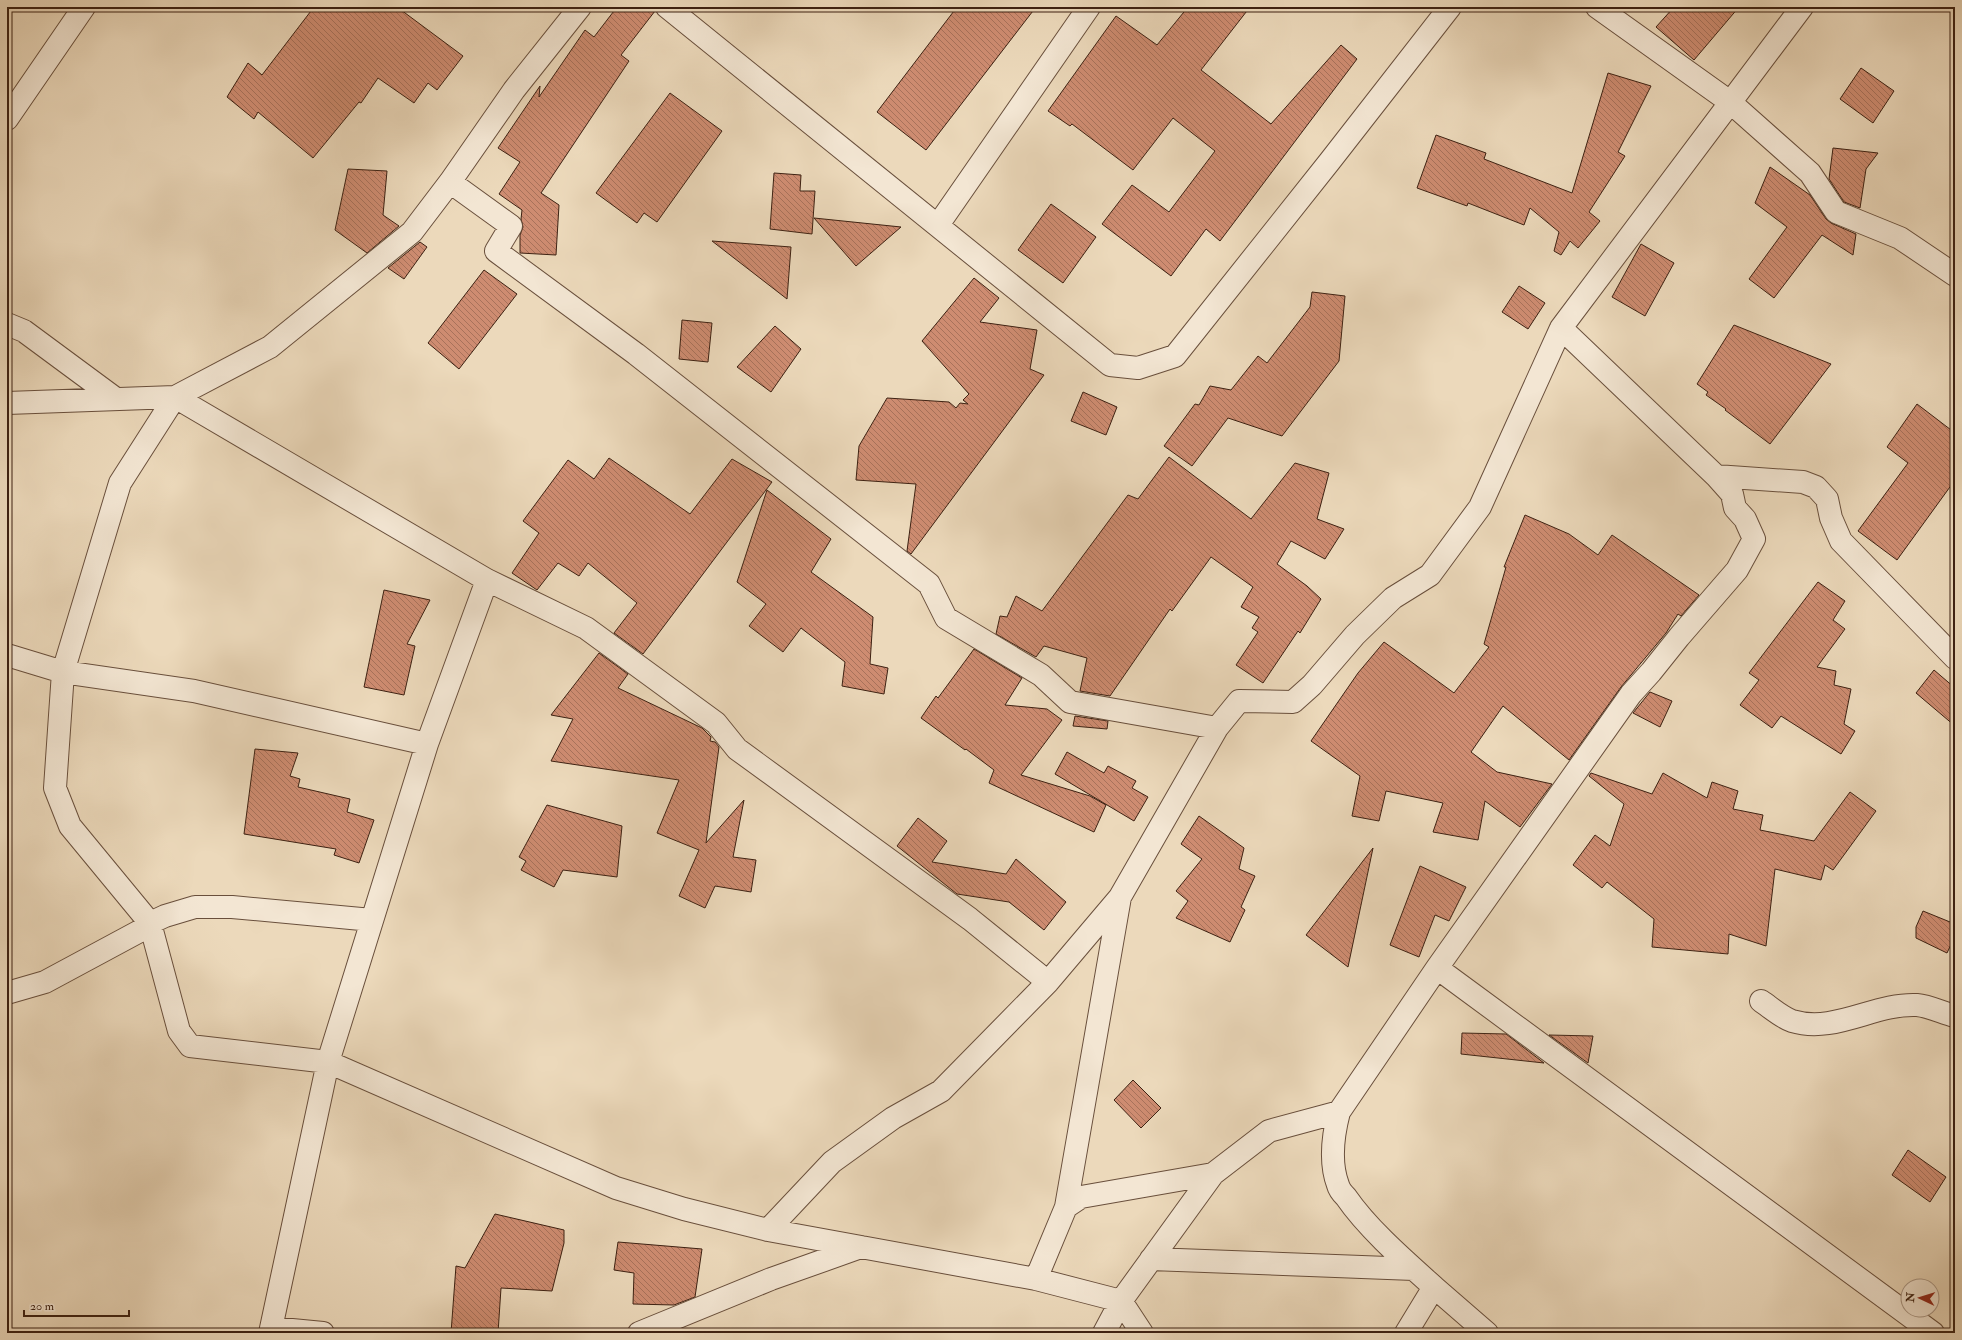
<svg xmlns="http://www.w3.org/2000/svg" width="1962" height="1340" font-family="'IM FELL Double Pica',serif">
  <style>
    .building { fill: url(#building-back-hatch); stroke: #3d2112 }
    .lines { fill: none; stroke-linecap: round; stroke-linejoin: round }
    .minor-casing { stroke: #694f3c; stroke-width: 24 }
    .minor { stroke: #f3e6d3; stroke-width: 22 }
  </style>
  <defs>
    <pattern id="building-back-hatch" width="6" height="6" patternUnits="userSpaceOnUse"><rect width="6" height="6" fill="#ce8c71"/><path d="M-1 5l2 2M0 0l6 6M5-1l2 2" fill="none" stroke="#a8725b"/></pattern>
  </defs>
  <rect width="100%" height="100%" fill="#ecd9bb"/>
  <filter id="stains"><feTurbulence type="fractalNoise" baseFrequency=".005" numOctaves="4"/><feColorMatrix values="0 0 0 0 .2 0 0 0 0 .09 0 0 0 0 .02 0 0 0 .5 -.17"/></filter>
  <radialGradient id="worn" r=".72"><stop offset=".6" stop-color="#630" stop-opacity="0"/><stop offset="1" stop-color="#630" stop-opacity=".3"/></radialGradient>
  <!-- building -->
  <path class="building" d="M 314,7 L 397,7 L 463,56 L 437,90 L 428,83 L 414,103 L 378,78 L 361,103 L 359,102 L 313,158 L 258,112 L 254,119 L 227,97 L 248,63 L 262,75 Z
    M 617,7 L 655,7 L 655,11 L 621,55 L 629,61 L 541,193 L 559,205 L 556,255 L 520,253 L 520,235 L 523,227 L 521,219 L 522,210 L 499,194 L 520,162 L 498,148 L 540,86 L 539,97 L 585,30 L 594,37 Z
    M 957,7 L 1036,7 L 926,150 L 877,112 Z
    M 1188,7 L 1250,7 L 1201,70 L 1271,124 L 1341,45 L 1357,59 L 1220,241 L 1206,229 L 1171,276 L 1102,224 L 1132,185 L 1169,212 L 1215,151 L 1173,118 L 1133,170 L 1072,124 L 1070,126 L 1048,111 L 1116,16 L 1157,45 Z
    M 1674,7 L 1739,7 L 1694,60 L 1656,27 Z
    M 1861,68 L 1894,91 L 1873,123 L 1840,99 Z
    M 1608,73 L 1651,86 L 1618,152 L 1625,156 L 1589,212 L 1600,221 L 1578,248 L 1570,241 L 1561,255 L 1554,251 L 1559,232 L 1530,208 L 1524,225 L 1468,203 L 1467,206 L 1417,188 L 1436,135 L 1486,153 L 1484,159 L 1572,193 Z
    M 670,93 L 722,131 L 657,222 L 644,213 L 637,223 L 596,193 Z
    M 1833,148 L 1878,153 L 1866,169 L 1860,208 L 1844,202 L 1829,179 Z
    M 1770,167 L 1810,195 L 1826,219 L 1831,223 L 1856,234 L 1853,255 L 1822,235 L 1774,298 L 1749,279 L 1787,227 L 1755,203 Z
    M 348,169 L 387,171 L 383,215 L 399,226 L 367,253 L 335,230 Z
    M 774,173 L 801,175 L 800,191 L 815,191 L 812,234 L 770,229 Z
    M 1051,204 L 1096,237 L 1063,283 L 1018,250 Z
    M 814,218 L 901,227 L 856,266 Z
    M 712,241 L 791,247 L 787,299 Z
    M 420,242 L 427,247 L 404,279 L 388,268 Z
    M 1641,244 L 1674,263 L 1645,316 L 1612,297 Z
    M 484,270 L 517,294 L 459,369 L 428,343 Z
    M 974,278 L 999,298 L 980,322 L 1037,330 L 1030,369 L 1044,375 L 911,554 L 907,551 L 916,484 L 856,480 L 859,446 L 887,398 L 949,402 L 956,408 L 960,403 L 968,404 L 963,400 L 969,394 L 922,341 Z
    M 1519,286 L 1545,303 L 1528,329 L 1502,312 Z
    M 1312,292 L 1345,296 L 1339,361 L 1282,436 L 1228,418 L 1192,466 L 1164,446 L 1195,404 L 1199,405 L 1210,386 L 1231,390 L 1258,356 L 1267,363 L 1310,307 Z
    M 682,320 L 712,323 L 708,362 L 679,359 Z
    M 1734,325 L 1831,364 L 1770,444 L 1725,410 L 1726,409 L 1706,395 L 1708,392 L 1697,384 Z
    M 775,326 L 801,349 L 771,392 L 737,367 Z
    M 1083,392 L 1117,407 L 1106,435 L 1071,421 Z
    M 1917,404 L 1955,433 L 1955,480 L 1897,560 L 1858,531 L 1908,463 L 1887,447 Z
    M 1169,457 L 1251,519 L 1295,463 L 1329,473 L 1317,519 L 1344,529 L 1325,559 L 1291,541 L 1277,564 L 1307,586 L 1321,599 L 1300,633 L 1298,631 L 1263,683 L 1236,665 L 1258,632 L 1252,628 L 1259,617 L 1241,607 L 1253,587 L 1211,557 L 1172,611 L 1170,609 L 1110,696 L 1080,691 L 1087,658 L 1044,646 L 1036,657 L 996,634 L 1000,616 L 1007,617 L 1016,596 L 1042,611 L 1128,495 L 1138,499 Z
    M 609,458 L 690,514 L 732,459 L 772,482 L 643,654 L 614,633 L 637,603 L 588,563 L 579,576 L 558,563 L 537,590 L 512,573 L 539,533 L 523,521 L 568,460 L 594,479 Z
    M 767,490 L 831,539 L 811,572 L 873,617 L 870,664 L 888,668 L 884,694 L 842,686 L 845,662 L 801,628 L 783,652 L 749,626 L 766,604 L 737,582 Z
    M 1525,515 L 1569,534 L 1598,555 L 1612,535 L 1699,595 L 1681,616 L 1678,614 L 1666,633 L 1621,687 L 1569,760 L 1503,706 L 1471,752 L 1497,772 L 1552,784 L 1520,827 L 1485,801 L 1478,840 L 1433,832 L 1443,803 L 1386,791 L 1379,821 L 1352,816 L 1360,776 L 1311,741 L 1358,673 L 1384,642 L 1454,693 L 1489,647 L 1484,644 L 1506,567 L 1504,567 Z
    M 1818,582 L 1845,601 L 1833,620 L 1845,629 L 1817,667 L 1836,671 L 1834,685 L 1851,689 L 1844,724 L 1855,731 L 1841,754 L 1781,716 L 1772,728 L 1740,705 L 1759,680 L 1749,673 Z
    M 384,590 L 430,600 L 407,644 L 415,646 L 404,695 L 364,687 Z
    M 974,649 L 1022,678 L 1005,705 L 1047,709 L 1062,720 L 1021,775 L 1090,796 L 1106,805 L 1094,832 L 989,783 L 994,770 L 966,749 L 965,750 L 921,718 L 936,696 L 938,698 Z
    M 599,653 L 628,674 L 618,688 L 702,728 L 711,737 L 710,741 L 715,742 L 719,747 L 706,843 L 744,800 L 733,857 L 756,860 L 751,892 L 715,886 L 705,908 L 679,896 L 699,850 L 657,833 L 679,780 L 551,761 L 573,719 L 551,715 Z
    M 1934,670 L 1955,688 L 1955,726 L 1916,693 Z
    M 1650,692 L 1672,701 L 1660,727 L 1633,713 Z
    M 1075,716 L 1108,721 L 1107,729 L 1073,726 Z
    M 255,749 L 298,753 L 290,776 L 300,779 L 298,787 L 350,799 L 347,812 L 374,820 L 359,863 L 334,855 L 336,849 L 244,834 Z
    M 1067,752 L 1104,773 L 1108,766 L 1136,781 L 1132,788 L 1148,797 L 1134,821 L 1055,774 Z
    M 1591,773 L 1652,794 L 1663,773 L 1707,798 L 1712,782 L 1738,791 L 1733,809 L 1763,815 L 1760,830 L 1814,841 L 1850,792 L 1876,811 L 1833,870 L 1825,865 L 1821,880 L 1775,869 L 1766,946 L 1729,934 L 1728,954 L 1652,947 L 1654,919 L 1607,882 L 1602,888 L 1573,865 L 1595,835 L 1610,846 L 1624,804 L 1589,776 Z
    M 547,805 L 622,826 L 617,877 L 563,870 L 554,887 L 521,870 L 526,861 L 519,857 Z
    M 1199,816 L 1244,848 L 1239,869 L 1255,876 L 1241,907 L 1245,910 L 1230,942 L 1176,918 L 1188,901 L 1176,891 L 1202,859 L 1181,844 Z
    M 918,818 L 947,841 L 932,862 L 1006,874 L 1016,859 L 1066,902 L 1044,930 L 1009,902 L 957,894 L 897,846 Z
    M 1373,848 L 1348,967 L 1306,935 Z
    M 1420,866 L 1466,887 L 1449,921 L 1435,915 L 1419,957 L 1390,945 Z
    M 1923,911 L 1955,924 L 1955,936 L 1947,953 L 1916,938 L 1916,927 Z
    M 1462,1033 L 1506,1034 L 1544,1063 L 1461,1054 Z
    M 1549,1035 L 1593,1036 L 1588,1063 Z
    M 1133,1080 L 1161,1108 L 1141,1128 L 1114,1100 Z
    M 1908,1150 L 1946,1177 L 1930,1202 L 1892,1175 Z
    M 495,1214 L 564,1230 L 564,1243 L 552,1291 L 501,1288 L 498,1333 L 451,1333 L 456,1266 L 465,1268 Z
    M 618,1242 L 702,1249 L 695,1297 L 674,1305 L 633,1304 L 634,1273 L 614,1270 Z"/>
  <g class="lines">
    <defs>
      <path id="minor" d="M 580,7 L 514,90 L 450,182 L 412,232 L 270,347 L 175,397 L 120,483 L 63,672 L 55,788 L 70,826 L 150,923 L 179,1031 L 190,1046 L 328,1062 L 616,1188 L 684,1209 L 768,1230 L 1036,1279 L 1121,1301 L 1142,1333
        M 667,7 L 1110,365 L 1138,368 L 1175,356 L 1330,161 L 1450,7
        M 1597,7 L 1730,102 L 1810,173 L 1836,212 L 1900,238 L 1955,275
        M 7,119 L 84,7
        M 450,182 L 511,226 L 496,251 L 636,354 L 929,584 L 946,618 L 1041,675 L 1070,702 L 1217,728
        M 938,225 L 1089,7
        M 7,324 L 24,331 L 116,399
        M 7,403 L 175,397 L 487,580 L 586,628 L 716,723 L 737,749 L 970,919 L 1048,982
        M 1716,476 L 1803,482 L 1816,487 L 1827,499 L 1831,518 L 1841,541 L 1955,658
        M 7,655 L 63,672 L 194,691 L 427,744
        M 1437,968 L 1933,1333
        M 7,993 L 45,982 L 138,932 L 150,923 L 165,916 L 195,907 L 232,907 L 372,920
        M 1761,1001 C 1770,1007 1781,1017 1792,1021 C 1835,1034 1874,1003 1917,1005 C 1929,1006 1943,1013 1955,1016
        M 1066,1207 L 1120,897
        M 768,1230 L 832,1162 L 893,1118 L 941,1091 L 1048,982 L 1120,897 L 1217,728 L 1239,701 L 1293,702 L 1312,685 L 1355,635 L 1393,598 L 1430,575 L 1480,507 L 1561,328 L 1802,7
        M 1151,1259 L 1414,1269
        M 1036,1279 L 1066,1207 L 1081,1197 L 1213,1174 L 1269,1131 L 1339,1112
        M 1434,1287 L 1487,1333
        M 271,1328 L 323,1333
        M 270,1333 L 328,1062 L 427,744 L 487,580
        M 639,1333 L 771,1279 L 861,1247
        M 1104,1333 L 1121,1301 L 1213,1174
        M 1406,1333 L 1434,1287 C 1405,1261 1368,1229 1346,1197 C 1343,1194 1339,1189 1338,1185 C 1329,1161 1333,1135 1339,1112 L 1437,968 L 1631,694 L 1651,672 L 1679,637 L 1737,570 L 1754,539 L 1745,519 L 1735,508 L 1732,494 L 1716,476 L 1561,328"/>
    </defs>
    <!-- minor casing -->
    <use href="#minor" class="minor-casing"/>
    <!-- minor -->
    <use href="#minor" class="minor"/>
  </g>
  <!-- margin -->
  <rect width="1962" height="1340" fill="none" stroke="#ecd9bb" stroke-width="24"/>
  <rect x="8" y="8" width="1946" height="1324" fill="none" stroke="#3d2112" stroke-width="2"/>
  <rect x="12" y="12" width="1938" height="1316" fill="none" stroke="#3d2112"/>
  <!-- north arrow -->
  <g transform="translate(1920 1298) rotate(274)"><circle r="19" fill="#f3e6d3" stroke="#aa9786"/>
  <path d="M0-3L7 15L0 10L-7 15Z" fill="#8f2418"/>
  <text y="-6" font-size="11" font-weight="bold" text-anchor="middle" fill="#3d2112">N</text>
  </g>
  <!-- scale -->
  <path d="M24 1310v6h105v-6" fill="none" stroke="#3d2112" stroke-width="2"/>
  <text x="30" y="1310" font-size="12" fill="#3d2112" stroke="#f3e6d3" stroke-width="3" paint-order="stroke">20 m</text>
  <rect width="100%" height="100%" filter="url(#stains)"/>
  <rect width="100%" height="100%" fill="url(#worn)"/>
</svg>
